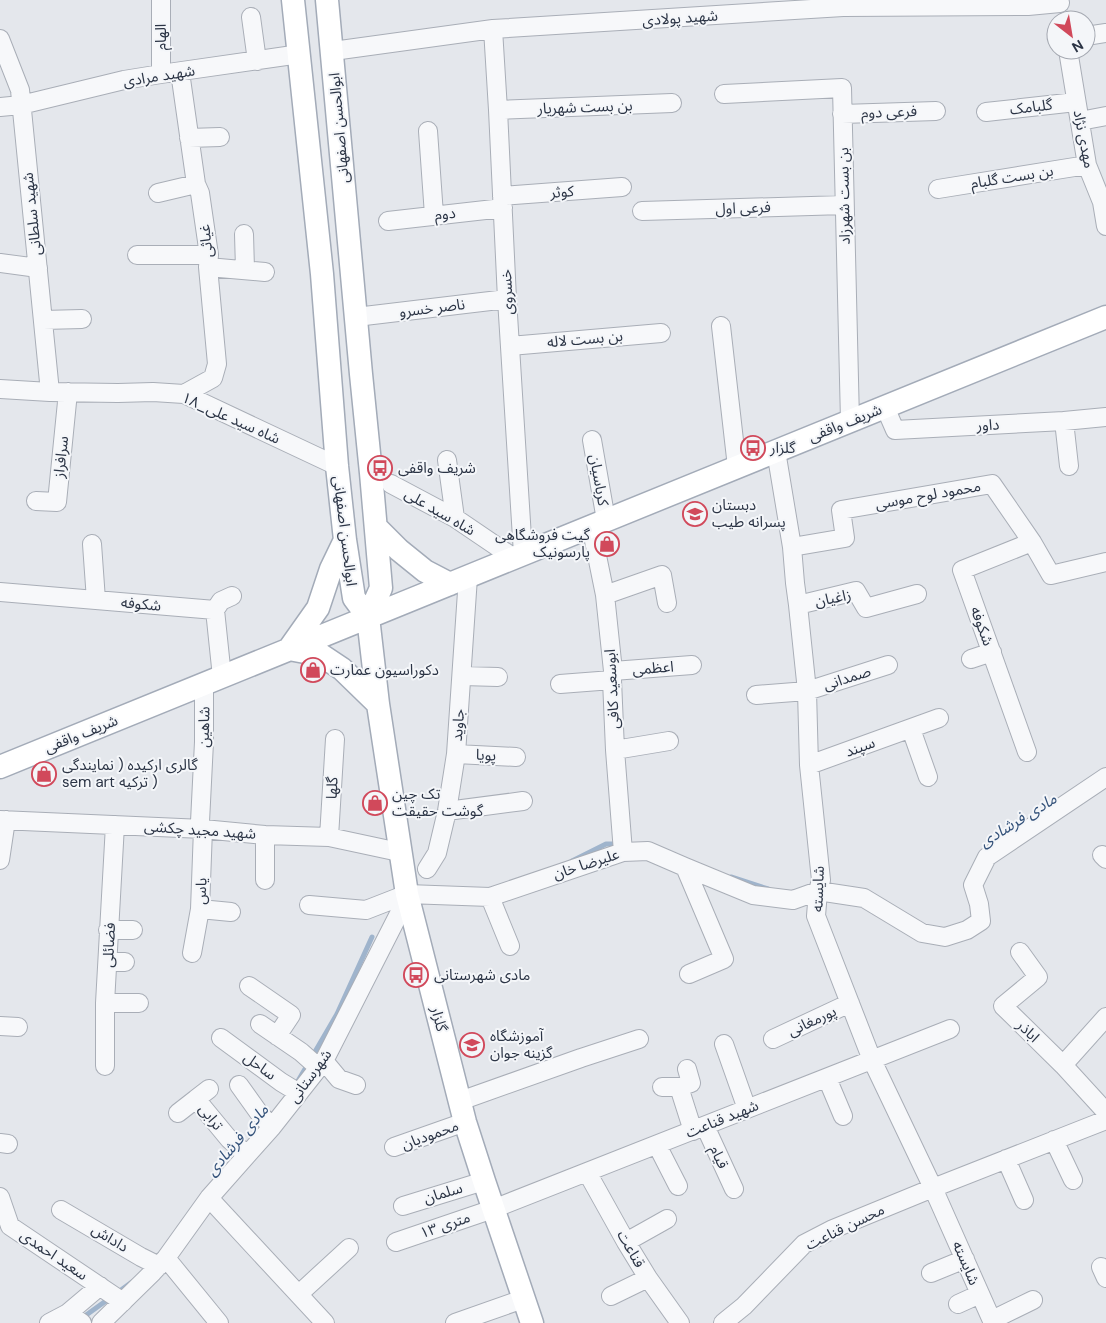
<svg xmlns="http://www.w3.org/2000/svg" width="1106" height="1323" font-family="'DM Sans','Noto Sans Arabic',sans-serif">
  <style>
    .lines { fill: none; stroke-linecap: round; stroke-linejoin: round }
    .stream { stroke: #9fb4cc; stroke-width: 5 }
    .minor-casing { stroke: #a9aeb7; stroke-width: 20 }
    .major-casing { stroke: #a3abb8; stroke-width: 25 }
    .minor { stroke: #f7f8fa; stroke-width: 18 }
    .major { stroke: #fff; stroke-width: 22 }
    .labels { text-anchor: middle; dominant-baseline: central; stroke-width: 4; stroke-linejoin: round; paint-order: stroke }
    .street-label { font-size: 15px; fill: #2b3445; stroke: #f4f6f9 }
    .poi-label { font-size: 15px; fill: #2b3445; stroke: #f4f6f9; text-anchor: start }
    .water-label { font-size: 16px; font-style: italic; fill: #34527a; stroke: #f4f6f9 }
  </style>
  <rect width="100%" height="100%" fill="#e4e7ec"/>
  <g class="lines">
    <!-- stream -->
    <path class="stream" d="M 572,861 L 606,844 L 619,844
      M 731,877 L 768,889
      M 298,1081 L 337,1014 L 372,937
      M 117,1293 L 132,1282
      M 82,1318 L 110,1298"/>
    <defs>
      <path id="minor" d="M 251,17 L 257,61
        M 493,29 L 498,110 L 507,299 L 523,554
        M 1086,36 L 1106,33
        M 0,39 L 20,90 L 50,392
        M 1068,50 L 1087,165 L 1102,202 L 1106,226
        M 333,51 L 493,29 L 843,7 L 1028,6 L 1060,3
        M 180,72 L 196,184 L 200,193 L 209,255 L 208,267 L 217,364 L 213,378 L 184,394
        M 161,74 L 161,0
        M 724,94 L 842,88 L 850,421
        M 0,107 L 21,105 L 124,80 L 161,74 L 300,54
        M 498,110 L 672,103
        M 986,112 L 1076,102
        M 842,114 L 936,111
        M 1080,121 L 1106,116
        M 428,131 L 434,215
        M 189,138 L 220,137
        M 938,189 L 1087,165
        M 158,193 L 196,184
        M 502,196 L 622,187
        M 642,211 L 844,205
        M 388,221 L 503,208
        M 244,234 L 245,269
        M 137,255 L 209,255
        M 0,263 L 38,268
        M 208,267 L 265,272
        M 356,317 L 507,299
        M 43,320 L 82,319
        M 721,326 L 737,467
        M 510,346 L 661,333
        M 0,389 L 50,392 L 118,393 L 153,392 L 184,394 L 337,466
        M 885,407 L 895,430 L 1064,421 L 1106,417
        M 1064,421 L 1069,466
        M 592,440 L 606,520
        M 776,451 L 792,547 L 795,583 L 798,605 L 807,691 L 809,765 L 821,880 L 818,891 L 816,916 L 872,1060 L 933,1188 L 993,1323
        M 447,460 L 455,518
        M 391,484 L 455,518 L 514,558
        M 36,501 L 57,502 L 68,392
        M 591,526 L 605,595 L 613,671 L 612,680 L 615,750 L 623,852
        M 92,544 L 96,600
        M 792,547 L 845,538 L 841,510 L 992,484 L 1032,542 L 1051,575 L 1106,562
        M 0,592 L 215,610
        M 605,595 L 662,575 L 667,603
        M 798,605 L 856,591 L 866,608 L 917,594
        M 215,610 L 222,677
        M 215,610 L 221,601 L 232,596
        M 971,659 L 992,652
        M 613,671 L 692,665
        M 462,676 L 498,677
        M 560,684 L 612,680
        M 756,695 L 807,691 L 888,665
        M 911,729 L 928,777
        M 615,750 L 669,741
        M 1027,752 L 962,570 L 1032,542
        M 456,754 L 516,757
        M 809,765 L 939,718
        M 447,811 L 523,801
        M 0,820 L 203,829 L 265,835 L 329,837 L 399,852
        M 265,835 L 265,880
        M 329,837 L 335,739
        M 1102,855 L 1106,859
        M 0,860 L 6,820
        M 685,867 L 724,959 L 689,974
        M 427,869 L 437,853 L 447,811 L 456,754 L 468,577
        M 490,897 L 510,946
        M 309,905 L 366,910 L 407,894 L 490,897 L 623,852 L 648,851 L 685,867 L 753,895 L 793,900 L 818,891 L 864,898 L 922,933 L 945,937 L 967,930 L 981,921 L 979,904 L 973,885 L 987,857 L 1106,777
        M 200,909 L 231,912
        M 108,930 L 133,930
        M 1020,952 L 1038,977 L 1003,1006 L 1063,1065 L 1106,1112
        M 192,953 L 200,909 L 203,829 L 200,822 L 204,742 L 204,684
        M 108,962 L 125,962
        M 249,986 L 291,1015 L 277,1036
        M 105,1003 L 139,1003
        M 260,1024 L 301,1052 L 319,1068
        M 0,1026 L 18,1027
        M 221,1038 L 281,1082 L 299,1093
        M 773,1039 L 850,1003
        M 724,1044 L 747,1109
        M 324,1061 L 339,1079 L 356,1085
        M 1063,1065 L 1106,1017
        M 105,1066 L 105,1003 L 115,825
        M 687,1069 L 691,1083 L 679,1087 L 693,1131
        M 827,1078 L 843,1116
        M 239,1085 L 259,1113 L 272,1127
        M 662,1087 L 679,1087
        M 196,1099 L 209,1089
        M 460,1101 L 581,1058 L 639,1039
        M 178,1113 L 196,1099 L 229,1139 L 247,1155
        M 705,1126 L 734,1189
        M 1054,1140 L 1073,1180
        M 0,1143 L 8,1144
        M 657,1145 L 678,1186
        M 394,1147 L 465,1122
        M 1006,1159 L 1024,1200
        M 587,1172 L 626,1242 L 648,1278 L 680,1323
        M 0,1197 L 10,1226 L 123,1302
        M 209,1198 L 325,1323
        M 403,1206 L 484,1181
        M 61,1210 L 141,1257 L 159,1266
        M 396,1242 L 493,1209 L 950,1029
        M 626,1242 L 667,1219
        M 166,1258 L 219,1323
        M 1101,1267 L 1106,1278
        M 931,1273 L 965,1259
        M 299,1294 L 349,1248
        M 611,1296 L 648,1278
        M 958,1304 L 980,1294
        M 68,1313 L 82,1323
        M 992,1320 L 1033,1300
        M 49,1323 L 68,1313 L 100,1286
        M 101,1323 L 153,1272 L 166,1258 L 209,1198 L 272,1127 L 324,1061 L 407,898
        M 455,1323 L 523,1299
        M 723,1323 L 744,1306 L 804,1244 L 833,1229 L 933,1188 L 1106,1120"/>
      <path id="major" d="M 293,0 L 322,274 L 337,466 L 345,540 L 354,598 L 368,617 L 378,704 L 407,894 L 465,1122 L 484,1181 L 532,1323
        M 327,0 L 361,374 L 371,473 L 381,588 L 368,617
        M 376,527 L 399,550 L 425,571 L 450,584
        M 345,540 L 331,569 L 318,608 L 289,649 L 321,655 L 342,669 L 378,704
        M 0,767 L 1106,317"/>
    </defs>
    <!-- minor casing -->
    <use href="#minor" class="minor-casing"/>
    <!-- major casing -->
    <use href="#major" class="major-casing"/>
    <!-- minor -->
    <use href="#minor" class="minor"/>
    <!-- major -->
    <use href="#major" class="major"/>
  </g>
  <!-- icons -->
  <defs>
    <symbol id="bus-ring" viewBox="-11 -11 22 22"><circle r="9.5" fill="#f4f6f9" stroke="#d1495b" stroke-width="1.5"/><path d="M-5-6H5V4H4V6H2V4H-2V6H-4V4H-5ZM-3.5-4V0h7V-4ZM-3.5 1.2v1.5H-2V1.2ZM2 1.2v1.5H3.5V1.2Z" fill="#d1495b"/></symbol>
    <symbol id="school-ring" viewBox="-11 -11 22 22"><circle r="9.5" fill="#f4f6f9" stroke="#d1495b" stroke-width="1.5"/><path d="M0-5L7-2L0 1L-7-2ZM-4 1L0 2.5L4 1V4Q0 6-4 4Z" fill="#d1495b"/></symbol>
    <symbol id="shop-ring" viewBox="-11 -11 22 22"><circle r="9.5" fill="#f4f6f9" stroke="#d1495b" stroke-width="1.5"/><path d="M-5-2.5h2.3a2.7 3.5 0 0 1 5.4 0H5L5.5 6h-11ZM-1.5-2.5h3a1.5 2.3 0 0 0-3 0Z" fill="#d1495b"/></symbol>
  </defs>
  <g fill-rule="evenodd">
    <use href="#bus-ring" x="739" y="434" width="28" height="28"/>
    <use href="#bus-ring" x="366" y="454" width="28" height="28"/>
    <use href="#school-ring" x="681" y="500" width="28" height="28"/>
    <use href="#shop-ring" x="593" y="530" width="28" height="28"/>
    <use href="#shop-ring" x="299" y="656" width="28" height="28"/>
    <use href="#shop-ring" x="30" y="760" width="28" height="28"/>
    <use href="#shop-ring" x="361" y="789" width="28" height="28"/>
    <use href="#bus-ring" x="402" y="961" width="28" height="28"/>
    <use href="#school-ring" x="458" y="1031" width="28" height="28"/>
  </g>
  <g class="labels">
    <!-- street labels -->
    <g class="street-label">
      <text transform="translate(680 18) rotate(-4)">شهید پولادی</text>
      <text transform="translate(161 37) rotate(-90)">الهام</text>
      <text transform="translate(159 76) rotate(-9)">شهید مرادی</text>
      <text transform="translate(585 107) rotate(-2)">بن بست شهریار</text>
      <text transform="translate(1031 107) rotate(-7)">گلبامک</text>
      <text transform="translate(889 112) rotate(-2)">فرعی دوم</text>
      <text transform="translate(339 128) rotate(-95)">ابوالحسن اصفهانی</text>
      <text transform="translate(1084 139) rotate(79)">مهدی نژاد</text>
      <text transform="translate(1012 177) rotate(-9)">بن بست گلبام</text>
      <text transform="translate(562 192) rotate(-4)">کوثر</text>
      <text transform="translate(844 196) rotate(-91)">بن بست شهرزاد</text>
      <text transform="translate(743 208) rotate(-2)">فرعی اول</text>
      <text transform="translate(32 214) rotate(-96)">شهید سلطانی</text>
      <text transform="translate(445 214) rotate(-6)">دوم</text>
      <text transform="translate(206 241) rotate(-96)">غیاثی</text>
      <text transform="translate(507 292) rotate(-93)">خسروی</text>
      <text transform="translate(432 308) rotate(-7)">ناصر خسرو</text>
      <text transform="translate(585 339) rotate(-5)">بن بست لاله</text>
      <text transform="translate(231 418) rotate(24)">۱۸_شاه سید علی</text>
      <text transform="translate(845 423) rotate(-22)">شریف واقفی</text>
      <text transform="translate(988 425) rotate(-3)">داور</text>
      <text transform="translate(61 457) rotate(-84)">سرافراز</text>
      <text transform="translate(599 480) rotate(80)">کرباسیان</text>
      <text transform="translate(928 495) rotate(-10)">محمود لوح موسی</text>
      <text transform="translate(440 512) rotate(30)">شاه سید علی</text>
      <text transform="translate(345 531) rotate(83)">ابوالحسن اصفهانی</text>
      <text transform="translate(833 598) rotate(-11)">زاغیان</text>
      <text transform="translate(141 604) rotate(5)">شکوفه</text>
      <text transform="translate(982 626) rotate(70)">شکوفه</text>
      <text transform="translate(653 668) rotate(-4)">اعظمی</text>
      <text transform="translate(847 678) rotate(-18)">صمدانی</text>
      <text transform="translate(612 689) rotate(-93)">ابوسعید کافی</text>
      <text transform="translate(458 725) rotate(-86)">جاوید</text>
      <text transform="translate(204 727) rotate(-89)">شاهین</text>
      <text transform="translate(81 734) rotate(-22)">شریف واقفی</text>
      <text transform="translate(860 747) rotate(-20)">سپند</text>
      <text transform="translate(486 755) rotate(3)">پویا</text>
      <text transform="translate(332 788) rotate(-87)">گلها</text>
      <text transform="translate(200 830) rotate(4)">شهید مجید چکشی</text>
      <text transform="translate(586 864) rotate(-18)">علیرضا خان</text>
      <text transform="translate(818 889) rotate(-88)">شایسته</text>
      <text transform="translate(201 891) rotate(-88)">یاس</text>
      <text transform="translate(109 945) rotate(-87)">فضائلی</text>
      <text transform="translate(439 1019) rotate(75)">گلزار</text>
      <text transform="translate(812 1021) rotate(-25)">پورمغانی</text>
      <text transform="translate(1028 1031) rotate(44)">اباذر</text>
      <text transform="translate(260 1066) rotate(36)">ساحل</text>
      <text transform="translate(310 1076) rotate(-54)">شهرستانی</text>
      <text transform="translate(211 1117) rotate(51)">ترابی</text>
      <text transform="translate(722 1119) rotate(-22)">شهید قناعت</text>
      <text transform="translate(430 1135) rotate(-20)">محمودیان</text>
      <text transform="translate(719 1157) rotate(65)">قیام</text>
      <text transform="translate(443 1193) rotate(-17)">سلمان</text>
      <text transform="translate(445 1225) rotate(-19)">۱۳ متری</text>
      <text transform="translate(845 1227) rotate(-26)">محسن قناعت</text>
      <text transform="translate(110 1238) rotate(31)">داداش</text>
      <text transform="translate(631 1249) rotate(60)">قناعت</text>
      <text transform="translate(54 1255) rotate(34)">سعید احمدی</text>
      <text transform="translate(966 1263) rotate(67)">شایسته</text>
    </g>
    <!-- poi labels -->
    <g class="poi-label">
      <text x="770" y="448">گلزار</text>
      <text x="398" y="468">شریف واقفی</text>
      <text x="712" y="505">دبستان<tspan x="712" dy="17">پسرانه طیب</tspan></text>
      <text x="590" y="535" text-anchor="end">گیت فروشگاهی<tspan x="590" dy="17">پارسونیک</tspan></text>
      <text x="330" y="670">دکوراسیون عمارت</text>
      <text x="62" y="765">گالری ارکیده ( نمایندگی<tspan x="62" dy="17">sem art ترکیه )</tspan></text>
      <text x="392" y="794">تک چین<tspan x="392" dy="17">گوشت حقیقت</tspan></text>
      <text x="434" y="975">مادی شهرستانی</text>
      <text x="490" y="1036">آموزشگاه<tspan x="490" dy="17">گزینه جوان</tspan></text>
    </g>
    <!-- water labels -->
    <g class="water-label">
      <text transform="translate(1018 820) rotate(-32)">مادی فرشادی</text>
      <text transform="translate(237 1140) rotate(-50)">مادی فرشادی</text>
    </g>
  </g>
  <!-- north arrow -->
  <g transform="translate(1071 35) rotate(149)"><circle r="24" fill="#f4f6f9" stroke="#a4a8b1"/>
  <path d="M0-4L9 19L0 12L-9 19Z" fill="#d1495b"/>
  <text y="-8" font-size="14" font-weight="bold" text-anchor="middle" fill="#2b3445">N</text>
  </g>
</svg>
